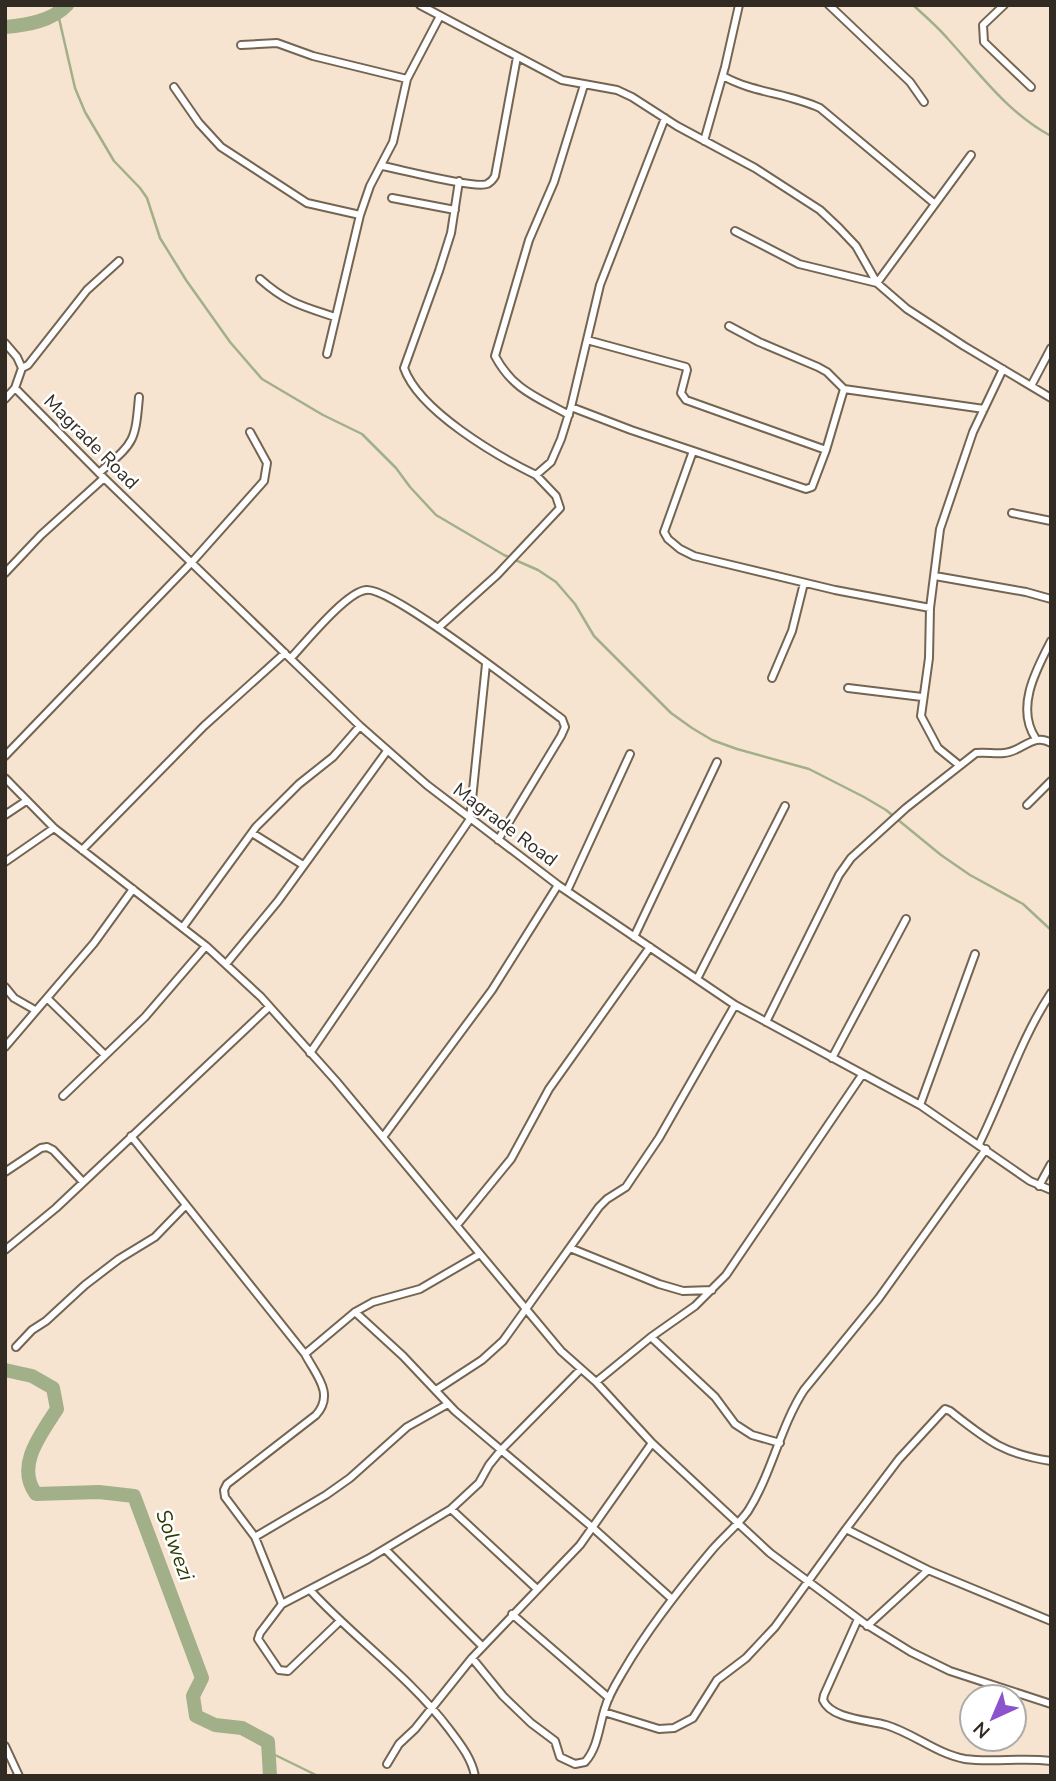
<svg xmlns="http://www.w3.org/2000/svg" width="1056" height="1781" font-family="'Nunito Sans',sans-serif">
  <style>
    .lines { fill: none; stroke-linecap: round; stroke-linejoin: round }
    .stream { stroke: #a2b08a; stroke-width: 2.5 }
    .river { stroke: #a2b08a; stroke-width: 14 }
    .minor-casing { stroke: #746553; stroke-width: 10 }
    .minor { stroke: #fff; stroke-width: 6 }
    .labels { text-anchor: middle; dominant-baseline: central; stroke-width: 5; stroke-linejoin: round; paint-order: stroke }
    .street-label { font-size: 19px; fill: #312b23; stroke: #fff }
    .water-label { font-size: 21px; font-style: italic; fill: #2c3c00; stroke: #fff }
  </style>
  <rect width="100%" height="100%" fill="#f6e4d0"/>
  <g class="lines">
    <!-- stream -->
    <path class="stream" d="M 913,5 C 925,16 938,27 948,39 C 980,74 1009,114 1051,136
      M 58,14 L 75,88 L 85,112 L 114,161 L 140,188 L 147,198 L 160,238 L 186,280 L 230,342 L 262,379 L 323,415 L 362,434 L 396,468 L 410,487 L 436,515 L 504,555 L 538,570 L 556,582 L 575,604 L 594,636 L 671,713 L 692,728 L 712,740 L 737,749 L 809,769 L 864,797 L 886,810 L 941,855 L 970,875 L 1023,904 L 1051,930
      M 269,1752 L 318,1776"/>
    <!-- river -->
    <path class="river" d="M 5,27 C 27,25 52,21 67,5
      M 5,1370 L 32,1376 L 53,1388 L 57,1409 C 41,1434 15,1466 36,1494 L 99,1492 L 134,1496 L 202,1678 L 193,1696 L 196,1716 L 215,1725 L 242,1728 L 268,1742 L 270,1776"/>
    <defs>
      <path id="minor" d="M 420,5 L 562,80 L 617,90 L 632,97 L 677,126 L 755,168 L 820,210 L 839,228 L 856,246 L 877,283 L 907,309 L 964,346 L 1051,398
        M 829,5 L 910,82 L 924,102
        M 1004,5 L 983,25 L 984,42 L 1031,87
        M 241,45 L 277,43 L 313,56 L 407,79
        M 723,76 C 753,93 788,93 820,108 L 935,204
        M 174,87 L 199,123 L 221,147 L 307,203 L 360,215
        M 704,141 L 725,67 L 739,5
        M 382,166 C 399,169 475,189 487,184 C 491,182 493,180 495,176 L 517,57
        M 459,181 L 451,233 L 439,271 L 404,368 C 419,411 497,456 536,475 L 551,462 L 561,439 L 571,407 L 600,285 L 665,118
        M 392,198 L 455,210
        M 735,231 L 799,264 L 877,283 L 971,155
        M 260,279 C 287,303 302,306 335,317
        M 587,340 L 686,367 L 687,370 L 681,393 L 686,400 L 826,450
        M 5,343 L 17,357 L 22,368 L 15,388 L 5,399
        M 327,354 L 360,215 L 370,186 L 393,142 L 407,79 L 440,16
        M 22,368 L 28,365 L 87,290 L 119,261
        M 1031,386 L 1051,348
        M 15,388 L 104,478 L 360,726 L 427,785 L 558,885 L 735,1005 L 920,1105 L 1030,1181 L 1051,1190
        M 844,389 L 984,409
        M 571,407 L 631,430 L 806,489 L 812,487 L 826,450 L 844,389 L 827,372 L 818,367 L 759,342 L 729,326
        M 569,415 C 537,397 513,390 495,356 L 529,240 L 554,182 L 584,85
        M 693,451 L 664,532 L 668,539 L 680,549 L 694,556 L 835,590 L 930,608
        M 99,473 C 134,442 135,444 139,397
        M 1012,513 L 1051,521
        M 5,573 L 41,535 L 104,478
        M 935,576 L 1026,592 L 1051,599
        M 438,628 L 497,575 L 560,508 L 556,496 L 536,475
        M 291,658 C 305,643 346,592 366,590 C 391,586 533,698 562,719 L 565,727 L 561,736 L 498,840
        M 772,678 L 792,631 L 804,583
        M 848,688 L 922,697
        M 1036,739 C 1015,708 1036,670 1051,641
        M 5,756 L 192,562 L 264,481 L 267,463 L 250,432
        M 959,765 L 938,748 L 921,716 L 929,658 L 930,608 L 940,529 L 973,432 L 1003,369
        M 5,778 L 54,828 L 206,946 L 261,997 L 336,1081 L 561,1351 L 596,1382 L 652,1443 L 770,1553 L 864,1623 L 911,1652 L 950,1671 L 1051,1704
        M 1027,805 L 1051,781
        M 5,815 L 26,801
        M 252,833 L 303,865
        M 82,850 L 204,726 L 285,653
        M 5,862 L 54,828
        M 567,891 L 630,754
        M 183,927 L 256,827 L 299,784 L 333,757 L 360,726
        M 634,937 L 717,762
        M 226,964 L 278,901 L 387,751
        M 697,979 L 785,806
        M 5,987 L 14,998 L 35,1010
        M 47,998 L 105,1055
        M 766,1022 L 839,875 L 851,858 L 906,808 L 976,753 C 986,752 995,754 1004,753 C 1022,752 1033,732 1051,743
        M 5,1047 L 94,943 L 133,889
        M 310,1053 L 470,819 L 486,664
        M 832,1058 L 906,919
        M 63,1096 L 145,1017 L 206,946
        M 920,1105 L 975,954
        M 131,1136 L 305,1354 C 316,1375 335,1394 316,1415 L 227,1484 L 224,1490 L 225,1497 L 255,1537 L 282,1604
        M 383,1137 L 492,990 L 558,885
        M 979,1144 C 1004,1094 1020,1040 1051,993
        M 5,1172 L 41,1148 L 47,1147 L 53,1150 L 83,1182
        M 1039,1186 L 1051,1164
        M 457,1225 L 511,1159 L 549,1089 L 650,947
        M 570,1248 L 659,1284 L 683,1291 L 712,1290
        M 5,1250 L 56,1208 L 269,1007
        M 355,1312 L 403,1356 L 455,1411 L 592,1527 L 672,1599
        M 651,1337 L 715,1397 L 735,1424 L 752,1435 L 780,1443
        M 16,1347 L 32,1330 L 46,1321 L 85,1285 L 119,1259 L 155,1237 L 186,1205
        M 305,1354 L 355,1312 L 373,1302 L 420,1289 L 480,1254
        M 596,1382 L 651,1337 L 695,1306 L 726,1275 L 862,1075
        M 436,1390 L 482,1360 L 503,1341 L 599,1207 L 607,1199 L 626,1187 L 632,1178 L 659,1138 L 735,1005
        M 1051,1461 C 1003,1454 987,1440 950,1411 L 945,1409 L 899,1459 L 846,1529 L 928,1570 L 1051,1621
        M 451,1509 L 537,1589
        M 255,1537 L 326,1495 L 350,1478 L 407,1427 L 448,1404
        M 385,1549 L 482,1646
        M 311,1591 C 355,1639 409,1676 449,1729 C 460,1744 471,1757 475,1776
        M 512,1614 L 609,1698
        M 858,1619 L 824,1695 L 823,1700 C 831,1719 868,1720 886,1725 C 913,1733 937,1754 965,1759 C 992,1763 1022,1757 1051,1761
        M 340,1621 L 288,1671 L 279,1670 L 258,1639 L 260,1633 L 282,1604 L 368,1559 L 451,1509 L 479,1483 L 489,1465 L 502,1449 L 580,1370
        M 867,1626 L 928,1570
        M 472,1658 L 503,1696 L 531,1723 L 555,1741 L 560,1757 L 575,1764 L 585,1762 C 598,1748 599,1726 605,1708 C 609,1694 617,1682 624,1670 C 649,1627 680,1588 712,1550 C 723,1537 738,1525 748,1511 C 772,1473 780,1427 804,1390 L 879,1298 L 986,1149
        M 604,1712 L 659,1729 L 674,1728 L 693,1718 L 717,1680 L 746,1658 L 775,1627 L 846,1529
        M 5,1746 L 19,1776
        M 387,1764 L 399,1744 L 415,1729 L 472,1658 L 580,1545 L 652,1443"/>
    </defs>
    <!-- minor casing -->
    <use href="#minor" class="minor-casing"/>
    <!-- minor -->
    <use href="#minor" class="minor"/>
  </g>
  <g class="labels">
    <!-- street labels -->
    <g class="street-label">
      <text transform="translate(91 442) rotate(45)">Magrade Road</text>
      <text transform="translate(505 825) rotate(37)">Magrade Road</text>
    </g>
    <!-- water labels -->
    <g class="water-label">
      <text transform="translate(175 1545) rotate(70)">Solwezi</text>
    </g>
  </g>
  <!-- border -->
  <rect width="1056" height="1781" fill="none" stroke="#312b23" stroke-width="14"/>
  <!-- north arrow -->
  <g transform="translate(993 1718) rotate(224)"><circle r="33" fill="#ffffff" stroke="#adaaa7" stroke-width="2"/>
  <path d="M0-5L12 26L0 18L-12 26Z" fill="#8c54cc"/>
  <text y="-10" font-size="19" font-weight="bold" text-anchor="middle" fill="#312b23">N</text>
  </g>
</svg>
